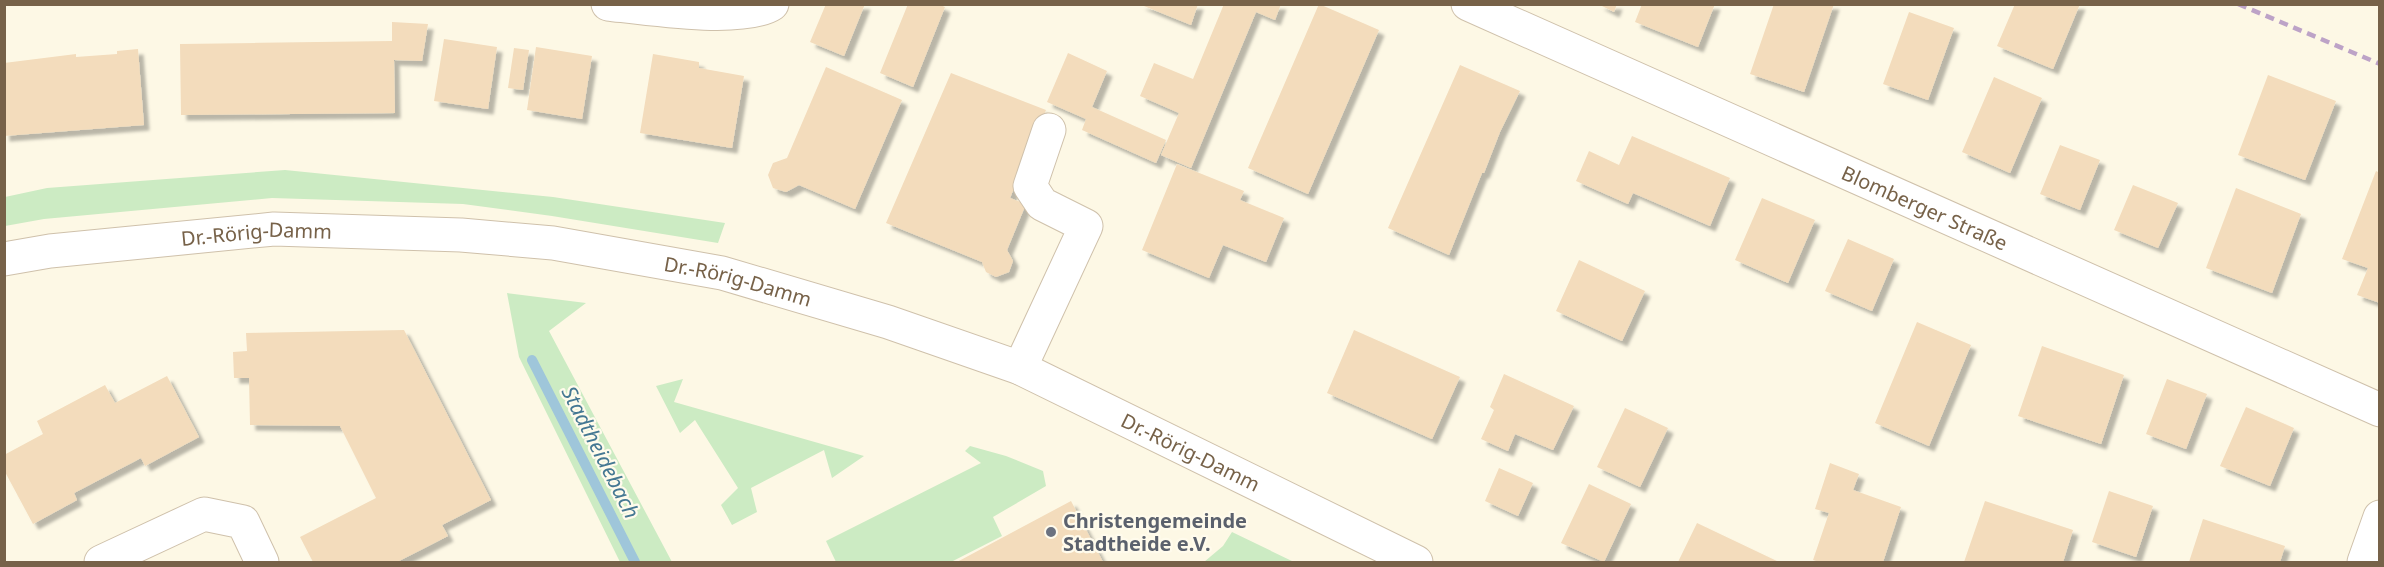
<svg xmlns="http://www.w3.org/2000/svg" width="2384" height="567" font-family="'Noto Sans',sans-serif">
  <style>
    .green { fill: #ccebc3 }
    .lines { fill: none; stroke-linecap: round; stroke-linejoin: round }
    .stream { stroke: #9fc6da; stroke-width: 10 }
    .building { fill: #f3dcbc; filter: url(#shadow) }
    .minor-casing { stroke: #cfc1ab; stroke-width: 35 }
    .minor { stroke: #fff; stroke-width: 33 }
    .rail { stroke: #bda3c7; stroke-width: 4.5; stroke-dasharray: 9 6; stroke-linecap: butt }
    .worship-dot { fill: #6b7280; stroke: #fffbec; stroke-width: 2 }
    .labels { text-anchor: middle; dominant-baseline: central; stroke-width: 4.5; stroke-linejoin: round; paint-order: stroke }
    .street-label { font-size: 20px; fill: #776249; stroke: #fffbec }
    .worship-label { font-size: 20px; font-weight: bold; fill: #5b616d; stroke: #fffbec; text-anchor: start }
    .water-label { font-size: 21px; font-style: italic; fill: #457893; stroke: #fffbec }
  </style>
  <defs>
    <filter id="shadow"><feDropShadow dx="5.5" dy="5.5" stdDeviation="1.5" flood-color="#0004"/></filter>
  </defs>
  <rect width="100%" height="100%" fill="#fdf8e5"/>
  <!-- green -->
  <path class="green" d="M 285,170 L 553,197 L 725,223 L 718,243 L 552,216 L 463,204 L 272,198 L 44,219 L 5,226 L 5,197 L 47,188 Z
    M 507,293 L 586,303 L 549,331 L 672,562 L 620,562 L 519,357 Z
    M 683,379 L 674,402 L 864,456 L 832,478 L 824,450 L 751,488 L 757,512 L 732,525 L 721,505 L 738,488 L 695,420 L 680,433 L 656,386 Z
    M 970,446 L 1006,456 L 1043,471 L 1046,486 L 993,517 L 1002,536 L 951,562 L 836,562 L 826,541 L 981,463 L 965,451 Z
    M 1232,532 L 1294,562 L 1204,562 L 1223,546 Z"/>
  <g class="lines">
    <!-- stream -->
    <path class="stream" d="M 532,360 L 635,562"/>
  </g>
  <!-- building -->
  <path class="building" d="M 826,4 L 865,4 L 844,56 L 810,42 Z
    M 908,4 L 938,4 L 945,7 L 913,87 L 880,73 Z
    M 1139,4 L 1198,4 L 1191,25 Z
    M 1224,4 L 1281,4 L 1275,20 L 1256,12 L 1191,168 L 1161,155 L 1179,113 L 1140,96 L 1154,63 L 1193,79 Z
    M 1319,4 L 1379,30 L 1308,194 L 1248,168 Z
    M 1598,4 L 1617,4 L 1614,12 Z
    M 1642,4 L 1715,4 L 1698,47 L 1635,22 Z
    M 1774,4 L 1834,4 L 1804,92 L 1750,74 Z
    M 2015,4 L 2080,4 L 2053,69 L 1997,46 Z
    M 1909,12 L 1954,28 L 1928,100 L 1883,84 Z
    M 392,22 L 428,24 L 422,61 L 394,60 L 395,113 L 181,115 L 180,44 L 392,41 Z
    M 444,39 L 497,47 L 488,109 L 434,101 Z
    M 536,47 L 592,56 L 582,119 L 527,110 Z
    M 514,48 L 529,50 L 523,90 L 508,88 Z
    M 138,49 L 144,125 L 4,136 L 4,63 L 76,54 L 76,57 L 117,54 L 117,51 Z
    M 1068,53 L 1107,71 L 1092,107 L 1166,140 L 1156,163 L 1082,130 L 1086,119 L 1047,102 Z
    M 653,54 L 699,62 L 699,68 L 744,76 L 732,148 L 640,133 Z
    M 1460,65 L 1520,91 L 1500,132 L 1484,173 L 1482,173 L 1449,255 L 1388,228 Z
    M 826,67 L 902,100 L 855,209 L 799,185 L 786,192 L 773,188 L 768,175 L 773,163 L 787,158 Z
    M 951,73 L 1046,110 L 1010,198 L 1026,204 L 1007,250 L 1013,261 L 1009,272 L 996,277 L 986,272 L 982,262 L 886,223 Z
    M 2268,75 L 2336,101 L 2305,180 L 2238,155 Z
    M 1994,77 L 2042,98 L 2010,173 L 1962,152 Z
    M 1632,136 L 1730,178 L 1710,226 L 1633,193 L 1628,204 L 1576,181 L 1589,151 L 1619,165 Z
    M 2060,145 L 2100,160 L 2080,210 L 2040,194 Z
    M 1177,164 L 1244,191 L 1240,200 L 1284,218 L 1266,262 L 1223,245 L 1209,278 L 1142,250 Z
    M 2376,171 L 2380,173 L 2380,303 L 2357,295 L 2368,268 L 2342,259 Z
    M 2133,185 L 2178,203 L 2158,248 L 2114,230 Z
    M 2236,188 L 2301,214 L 2272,293 L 2206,268 Z
    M 1762,198 L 1815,220 L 1788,283 L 1735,260 Z
    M 1848,239 L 1894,259 L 1872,311 L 1825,291 Z
    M 1579,260 L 1645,291 L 1622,341 L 1556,311 Z
    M 1917,322 L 1971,345 L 1929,446 L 1875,423 Z
    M 404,330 L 491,500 L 442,525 L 448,536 L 397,562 L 313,562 L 300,537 L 376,498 L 340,426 L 250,425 L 249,378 L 234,378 L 233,352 L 247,351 L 246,333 Z
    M 1354,330 L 1460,377 L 1432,439 L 1327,393 Z
    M 2042,346 L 2124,375 L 2101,444 L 2018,416 Z
    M 1504,374 L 1574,406 L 1553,450 L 1515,434 L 1508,451 L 1481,439 L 1494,410 L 1490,407 Z
    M 167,376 L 199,437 L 145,466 L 141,458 L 74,493 L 77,500 L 33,524 L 4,470 L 4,455 L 43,434 L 37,421 L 105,385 L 115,403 Z
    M 2167,379 L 2207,394 L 2186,449 L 2146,434 Z
    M 2246,407 L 2294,428 L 2270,486 L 2220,466 Z
    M 1625,408 L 1668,428 L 1640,487 L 1597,467 Z
    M 1830,463 L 1859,474 L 1853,490 L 1901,507 L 1883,562 L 1819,562 L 1813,560 L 1829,513 L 1815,509 Z
    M 1499,468 L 1533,483 L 1518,516 L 1485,501 Z
    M 1589,484 L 1631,504 L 1604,562 L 1561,543 Z
    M 2109,491 L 2153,506 L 2136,557 L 2092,542 Z
    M 1071,501 L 1103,562 L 957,562 Z
    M 1985,501 L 2073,530 L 2063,562 L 1964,562 Z
    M 2203,519 L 2285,546 L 2280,562 L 2189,562 Z
    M 1697,523 L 1779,562 L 1678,562 Z"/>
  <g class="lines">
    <defs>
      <g id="minor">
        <path d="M 608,4 C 644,8 744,23 772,4"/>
        <path id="s1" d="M 1468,4 L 2380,410"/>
        <path id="s2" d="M 4,259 L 50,251 L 274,229 L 461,235 L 553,243 L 722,273 L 888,322 L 1020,368 L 1416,562"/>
        <path d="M 1020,368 L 1086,226 L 1042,204 L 1030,186 L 1049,130"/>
        <path d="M 101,562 L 204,514 L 243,522 L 262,562"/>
        <path d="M 2364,562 L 2380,517"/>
      </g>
    </defs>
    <!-- minor casing -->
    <use href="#minor" class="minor-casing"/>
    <!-- minor -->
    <use href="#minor" class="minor"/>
    <!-- rail -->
    <path class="rail" d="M 2238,4 L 2380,64"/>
  </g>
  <!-- markers -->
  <circle class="worship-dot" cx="1051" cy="532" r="6"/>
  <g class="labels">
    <!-- street labels -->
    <g class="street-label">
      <text stroke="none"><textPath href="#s1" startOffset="500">Blomberger Straße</textPath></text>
      <text stroke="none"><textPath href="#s2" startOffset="254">Dr.-Rörig-Damm</textPath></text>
      <text stroke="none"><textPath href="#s2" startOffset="740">Dr.-Rörig-Damm</textPath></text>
      <text stroke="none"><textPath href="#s2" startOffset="1226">Dr.-Rörig-Damm</textPath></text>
    </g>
    <!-- worship labels -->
    <g class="worship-label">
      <text x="1063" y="520">Christengemeinde<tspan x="1063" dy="23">Stadtheide e.V.</tspan></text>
    </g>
    <!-- water labels -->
    <g class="water-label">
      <text transform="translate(601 452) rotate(63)">Stadtheidebach</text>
    </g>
  </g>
  <!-- border -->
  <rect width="2384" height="567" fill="none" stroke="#776249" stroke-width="12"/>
</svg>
